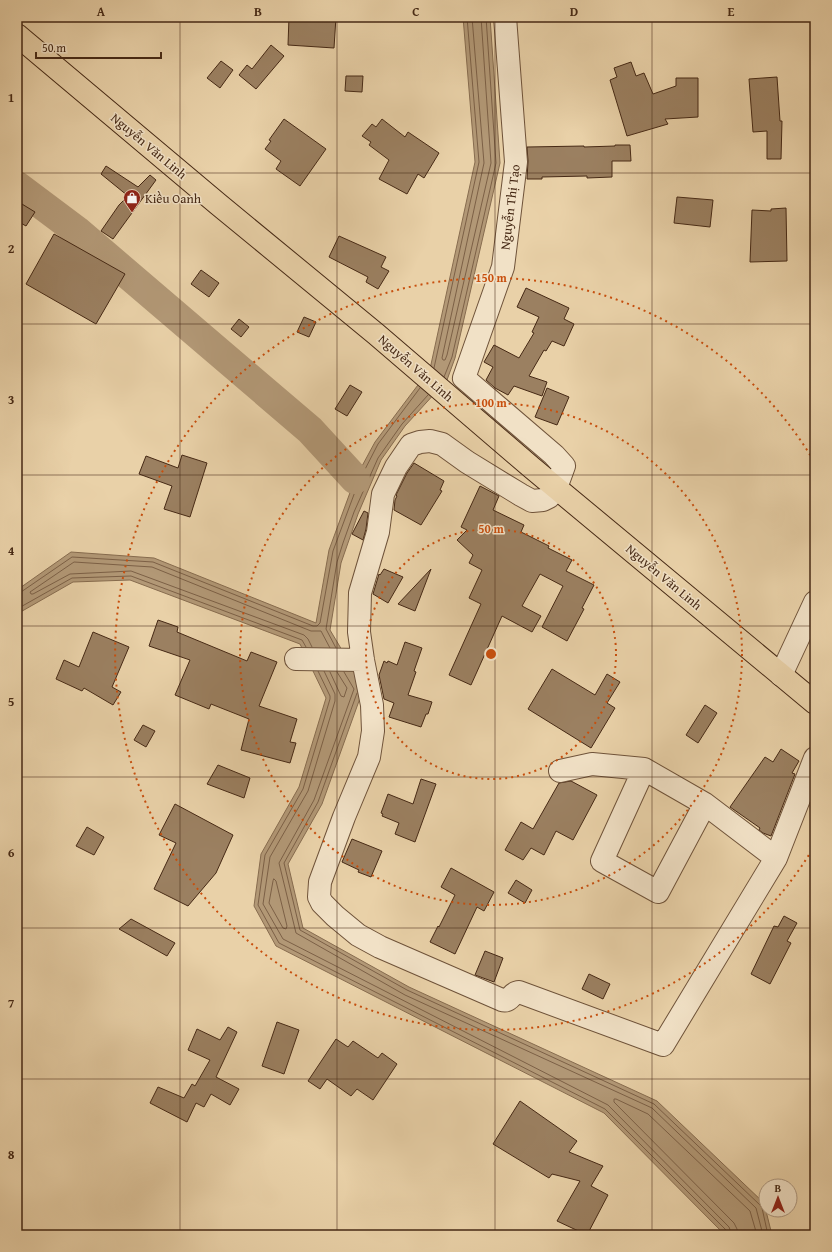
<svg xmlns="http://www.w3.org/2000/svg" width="832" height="1252" font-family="'Gentium Book Plus',serif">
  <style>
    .water { fill: #b29876; stroke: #876c4f }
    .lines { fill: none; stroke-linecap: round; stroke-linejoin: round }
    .shore { stroke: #7c6046; stroke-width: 1 }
    .river { stroke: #b29876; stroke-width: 30 }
    .building { fill: #9b8061; stroke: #462915 }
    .minor-casing { stroke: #6f533a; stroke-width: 24 }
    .highway-casing { stroke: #462915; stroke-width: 24 }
    .minor { stroke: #f1e1c6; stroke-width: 22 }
    .highway { stroke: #e9d1a8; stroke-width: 22 }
    .grid { fill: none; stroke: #462915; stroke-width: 1; stroke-opacity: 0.55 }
    .ring { fill: none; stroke: #c84f0e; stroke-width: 2; stroke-dasharray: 2 4 }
    .labels { text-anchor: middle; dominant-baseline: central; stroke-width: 3; stroke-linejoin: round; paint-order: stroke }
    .street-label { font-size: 13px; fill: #462915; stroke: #f1e1c6 }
    .poi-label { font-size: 13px; fill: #462915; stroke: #f1e1c6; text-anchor: start }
    .centre { fill: #c84f0e; stroke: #f1e1c6; stroke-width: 2 }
    .ring-label { font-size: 12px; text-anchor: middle; font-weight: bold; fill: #c84f0e; stroke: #f1e1c6; stroke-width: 3; stroke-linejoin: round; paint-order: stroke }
    .neatline { fill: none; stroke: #462915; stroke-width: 1.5 }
    .grid-label { font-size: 13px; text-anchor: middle; font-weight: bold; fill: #462915 }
  </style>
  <rect width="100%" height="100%" fill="#e9d1a8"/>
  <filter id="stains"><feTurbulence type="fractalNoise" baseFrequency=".005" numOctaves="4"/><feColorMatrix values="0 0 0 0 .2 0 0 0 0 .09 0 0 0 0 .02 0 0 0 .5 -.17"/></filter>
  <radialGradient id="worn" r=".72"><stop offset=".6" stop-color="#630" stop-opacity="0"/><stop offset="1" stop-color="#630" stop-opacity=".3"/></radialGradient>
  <!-- water -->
  <path class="water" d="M 463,17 L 490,17 L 500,163 L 455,358 L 447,380 L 405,426 L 381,460 L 358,514 L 341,563 L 330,630 L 364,687 L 322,804 L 288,864 L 303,928 L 409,987 L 657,1101 L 764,1203 L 772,1235 L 725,1235 L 604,1113 L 276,946 L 254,906 L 261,854 L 299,787 L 326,698 L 300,644 L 130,580 L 73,582 L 17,614 L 17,590 L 71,552 L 154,558 L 316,623 L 329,550 L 355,479 L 375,442 L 430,369 L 475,162 Z"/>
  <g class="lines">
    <!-- shore -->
    <path class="shore" d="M 472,17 L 484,163 L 442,358 L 443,360 L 445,360 L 447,355 L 491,163 L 481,17
      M 434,368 L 479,162 L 467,17
      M 444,377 L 452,357 L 496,163 L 486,17
      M 17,593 L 21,592 L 72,557 L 153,562 L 313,626 L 317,626 L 320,623 L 333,551 L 359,481 L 378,444 L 420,388
      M 17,609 L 72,578 L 131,576 L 302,640 L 306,647
      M 312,647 L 308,639 L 304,635 L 131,571 L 70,574 L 33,594 L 31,594 L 30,592 L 74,562 L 152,567 L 311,631 L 321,631 L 330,648
      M 336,648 L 326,629 L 337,562 L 343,543 L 354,512 L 378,458 L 402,424 L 428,395
      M 318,671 L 330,696 L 330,699 L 303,789 L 265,855 L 258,905 L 279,943 L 605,1109 L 726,1230 L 727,1235
      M 324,671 L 335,694 L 335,701 L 308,791 L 270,857 L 263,904 L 283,939 L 608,1105 L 729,1227 L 732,1235
      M 330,672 L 341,696 L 344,697 L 347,688 L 337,672
      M 344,672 L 354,689 L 314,800 L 279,863 L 296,933 L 405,995 L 652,1108 L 756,1208 L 763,1235
      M 357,693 L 318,802 L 284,863 L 300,930 L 407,990 L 654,1104 L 760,1205 L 762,1208 L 768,1235
      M 274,879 L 276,881 L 287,926 L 286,929 L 283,928 L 269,903 L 273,881 Z
      M 738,1235 L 737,1229 L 734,1223 L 614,1102 L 614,1099 L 616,1099 L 648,1114 L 750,1211 L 757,1235"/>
    <!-- river -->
    <path class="river" d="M 17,186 L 77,231 L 310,430 L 355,479"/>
  </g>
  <!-- building -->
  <path class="building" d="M 289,17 L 336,17 L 334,48 L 288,45 Z
    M 271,45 L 284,56 L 256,89 L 239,75 L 247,65 L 252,69 Z
    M 221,61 L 233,70 L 220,88 L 207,78 Z
    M 631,62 L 636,76 L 644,73 L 653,94 L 676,86 L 676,78 L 698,78 L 698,117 L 665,119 L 668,124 L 627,136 L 610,80 L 617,77 L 614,68 Z
    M 346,76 L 363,76 L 362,92 L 345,91 Z
    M 777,77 L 780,121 L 782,121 L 781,159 L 767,159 L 767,131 L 753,132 L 749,79 Z
    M 284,119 L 326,149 L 300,186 L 276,169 L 281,161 L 265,149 L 271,141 L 269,140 Z
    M 382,119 L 405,137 L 408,132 L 439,153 L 424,178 L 418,174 L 407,194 L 379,179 L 389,160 L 369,145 L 371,142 L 362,136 L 372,124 L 376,127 Z
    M 615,145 L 630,145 L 631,161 L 612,161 L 612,177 L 587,178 L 587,176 L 542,177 L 542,179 L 527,179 L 528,161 L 527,147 L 584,146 L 584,147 L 615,146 Z
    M 106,166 L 138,187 L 150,175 L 156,180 L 113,239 L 101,231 L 119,205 L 128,196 L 101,174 Z
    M 677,197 L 713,200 L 710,227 L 674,223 Z
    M 17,201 L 35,212 L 26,226 L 17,221 Z
    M 786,208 L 787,261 L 750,262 L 752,210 L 771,211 L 771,209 Z
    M 54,234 L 125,274 L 96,324 L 26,284 Z
    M 339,236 L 386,257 L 381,267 L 389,271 L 378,289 L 366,282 L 368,277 L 329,257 Z
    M 201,270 L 219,283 L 209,297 L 191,284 Z
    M 526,288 L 569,308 L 564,319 L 574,324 L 564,346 L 552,341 L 546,351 L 544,350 L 529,376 L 547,382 L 542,396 L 514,386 L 508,395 L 495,388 L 486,380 L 493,367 L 484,362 L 494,345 L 519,358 L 534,333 L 532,332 L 539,317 L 517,307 Z
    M 304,317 L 316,322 L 309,337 L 297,332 Z
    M 239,319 L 249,327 L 241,337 L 231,329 Z
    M 350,385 L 362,392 L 347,416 L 335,409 Z
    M 547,388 L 569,397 L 557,425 L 535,417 Z
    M 182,455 L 207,463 L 190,517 L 164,509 L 172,486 L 139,474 L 146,456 L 178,468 Z
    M 414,463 L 444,481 L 440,490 L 442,491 L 421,525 L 394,510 L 395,500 L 397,496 L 396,495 L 407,473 Z
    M 480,486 L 499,496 L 493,510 L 524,525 L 521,532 L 549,546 L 548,548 L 572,560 L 566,571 L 594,585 L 582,608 L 584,609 L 567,641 L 542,627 L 563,586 L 540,574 L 522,606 L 541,616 L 532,632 L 502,616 L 471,685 L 449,675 L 481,604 L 469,598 L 482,570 L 469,563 L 473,555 L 457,540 L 467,530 L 461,527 Z
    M 364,511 L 368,513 L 366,529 L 363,540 L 352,534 Z
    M 384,569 L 403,577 L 388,603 L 373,594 L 379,574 L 380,575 Z
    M 431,569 L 415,611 L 398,604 Z
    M 158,620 L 178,627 L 177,632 L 247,661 L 251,652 L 277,662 L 259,706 L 297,719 L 290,742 L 296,743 L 290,763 L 241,750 L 249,719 L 211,704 L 209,709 L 175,695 L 190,660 L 149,646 Z
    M 93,632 L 129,647 L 112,687 L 121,692 L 113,705 L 84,688 L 82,691 L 56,679 L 64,660 L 79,667 Z
    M 405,642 L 422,648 L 414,671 L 416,672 L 408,695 L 432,702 L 428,714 L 426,714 L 421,727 L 389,717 L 394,703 L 384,699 L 379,675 L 384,661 L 387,663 L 388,661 L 397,665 Z
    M 552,669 L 595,695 L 607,674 L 620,682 L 607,703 L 615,708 L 591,748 L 528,709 Z
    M 705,705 L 717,713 L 698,743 L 686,735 Z
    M 143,725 L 155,731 L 146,747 L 134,740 Z
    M 781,749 L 799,761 L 792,773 L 795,774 L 771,836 L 763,833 L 759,830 L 760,828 L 730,807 L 765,757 L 773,762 Z
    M 218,765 L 250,778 L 244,798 L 207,784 Z
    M 421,779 L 436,784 L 415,842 L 395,834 L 399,823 L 382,816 L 383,814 L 381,813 L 388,794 L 413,804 Z
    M 571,781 L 597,795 L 573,840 L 556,831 L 544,855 L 531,848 L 523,860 L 505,850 L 521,822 L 533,829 L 559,783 Z
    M 815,792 L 815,808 L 810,806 Z
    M 175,804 L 233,835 L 216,873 L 188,906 L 154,889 L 176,843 L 159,835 Z
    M 87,827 L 104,837 L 94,855 L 76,846 Z
    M 352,839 L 382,851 L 371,877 L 358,872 L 359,870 L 342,862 Z
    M 451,868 L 494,892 L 484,911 L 477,907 L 455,954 L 430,942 L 438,926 L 439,927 L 455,895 L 441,887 Z
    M 516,880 L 532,890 L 525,903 L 508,893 Z
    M 784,916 L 797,923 L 787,941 L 791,943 L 770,984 L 751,974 L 774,926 L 778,927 Z
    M 131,919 L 175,943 L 167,956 L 119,929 Z
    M 485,951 L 503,958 L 494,982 L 475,975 Z
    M 589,974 L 610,984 L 603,999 L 582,989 Z
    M 277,1022 L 299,1030 L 284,1074 L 262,1066 Z
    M 228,1027 L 237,1032 L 216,1077 L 239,1089 L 230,1105 L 211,1094 L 204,1107 L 196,1103 L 187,1122 L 150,1103 L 158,1087 L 184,1098 L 192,1084 L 195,1086 L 210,1060 L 188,1050 L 197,1029 L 220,1040 Z
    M 336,1039 L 348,1047 L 353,1041 L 378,1058 L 382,1053 L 397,1064 L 373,1100 L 357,1089 L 351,1096 L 327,1079 L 320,1089 L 308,1081 Z
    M 520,1101 L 577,1141 L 569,1152 L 603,1166 L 591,1186 L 608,1195 L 587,1235 L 557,1221 L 580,1181 L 552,1174 L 549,1178 L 493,1144 Z"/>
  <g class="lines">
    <defs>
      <path id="minor" d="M 505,17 L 516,162 L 503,267 L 464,378 L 554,455 L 564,466 L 556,488 L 549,497 L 543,500 L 532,501 L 521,495 L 467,462 L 442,444 L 430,441 L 420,442 L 411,445 L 396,467 L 383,494 L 378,532 L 360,593 L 359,632 L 363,660 L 372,705 L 373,731 L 369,757 L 344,817 L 320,882 L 319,897 L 322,903 L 335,916 L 358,935 L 380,947 L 502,1000 C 511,1003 511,992 519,992 L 663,1045 L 776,858
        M 296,659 L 363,660
        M 781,675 L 815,602
        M 560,771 L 592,764 L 644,769
        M 705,804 L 658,892 L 602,861 L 644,769 L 705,804 L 776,858 L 815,758"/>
      <path id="highway" d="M 17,35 L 218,204 L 376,334 L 531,467 L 815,703"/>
    </defs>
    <!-- minor casing -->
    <use href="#minor" class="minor-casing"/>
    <!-- highway casing -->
    <use href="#highway" class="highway-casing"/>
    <!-- minor -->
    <use href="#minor" class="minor"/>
    <!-- highway -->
    <use href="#highway" class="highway"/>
  </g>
  <!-- grid -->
  <path class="grid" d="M 180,17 L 180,1235M 337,17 L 337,1235M 495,17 L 495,1235M 652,17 L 652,1235M 17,173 L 815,173M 17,324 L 815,324M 17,475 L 815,475M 17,626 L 815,626M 17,777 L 815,777M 17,928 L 815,928M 17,1079 L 815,1079"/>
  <!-- distance rings -->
  <g class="ring">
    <circle cx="491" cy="654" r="125"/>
    <circle cx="491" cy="654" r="251"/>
    <path d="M815 845A376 376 0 1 1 815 463"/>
  </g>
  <!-- icons -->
  <defs>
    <symbol id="shop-pin" viewBox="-11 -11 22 30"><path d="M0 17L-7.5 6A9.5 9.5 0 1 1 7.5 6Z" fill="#8f2418" stroke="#f1e1c6"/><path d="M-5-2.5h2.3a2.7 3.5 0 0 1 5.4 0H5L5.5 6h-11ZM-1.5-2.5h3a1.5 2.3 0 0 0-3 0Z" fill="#fff"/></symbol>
  </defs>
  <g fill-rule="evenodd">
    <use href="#shop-pin" x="122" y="188" width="20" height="27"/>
  </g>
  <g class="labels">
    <!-- street labels -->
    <g class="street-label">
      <text transform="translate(149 146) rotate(40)">Nguyễn Văn Linh</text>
      <text transform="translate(510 207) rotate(-83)">Nguyễn Thị Tạo</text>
      <text transform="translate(416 368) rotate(41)">Nguyễn Văn Linh</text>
      <text transform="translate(664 577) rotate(40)">Nguyễn Văn Linh</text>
    </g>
    <!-- poi labels -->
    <g class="poi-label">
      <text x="145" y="198">Kiều Oanh</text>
    </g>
  </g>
  <circle cx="491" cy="654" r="6" class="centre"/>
  <g class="ring-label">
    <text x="491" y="282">150 m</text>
    <text x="491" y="407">100 m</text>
    <text x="491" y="533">50 m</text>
  </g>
  <!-- margin -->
  <rect width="832" height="1252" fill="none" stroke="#e9d1a8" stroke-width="44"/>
  <!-- north arrow -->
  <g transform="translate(778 1198)"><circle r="19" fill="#f1e1c6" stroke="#ad977f"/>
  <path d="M0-3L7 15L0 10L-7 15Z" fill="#8f2418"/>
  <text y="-6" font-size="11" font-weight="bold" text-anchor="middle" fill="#462915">B</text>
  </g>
  <!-- scale -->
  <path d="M36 52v6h125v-6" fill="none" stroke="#462915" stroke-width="2"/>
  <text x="42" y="52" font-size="12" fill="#462915" stroke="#f1e1c6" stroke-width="3" paint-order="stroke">50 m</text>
  <rect x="22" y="22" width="788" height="1208" class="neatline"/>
  <g class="grid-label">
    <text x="101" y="16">A</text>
    <text x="258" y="16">B</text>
    <text x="416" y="16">C</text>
    <text x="574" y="16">D</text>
    <text x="731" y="16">E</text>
    <text x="11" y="102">1</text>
    <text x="11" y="253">2</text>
    <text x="11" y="404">3</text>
    <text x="11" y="555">4</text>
    <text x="11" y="706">5</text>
    <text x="11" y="857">6</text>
    <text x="11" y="1008">7</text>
    <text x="11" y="1159">8</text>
  </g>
  <rect width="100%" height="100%" filter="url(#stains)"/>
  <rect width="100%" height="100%" fill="url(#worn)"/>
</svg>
